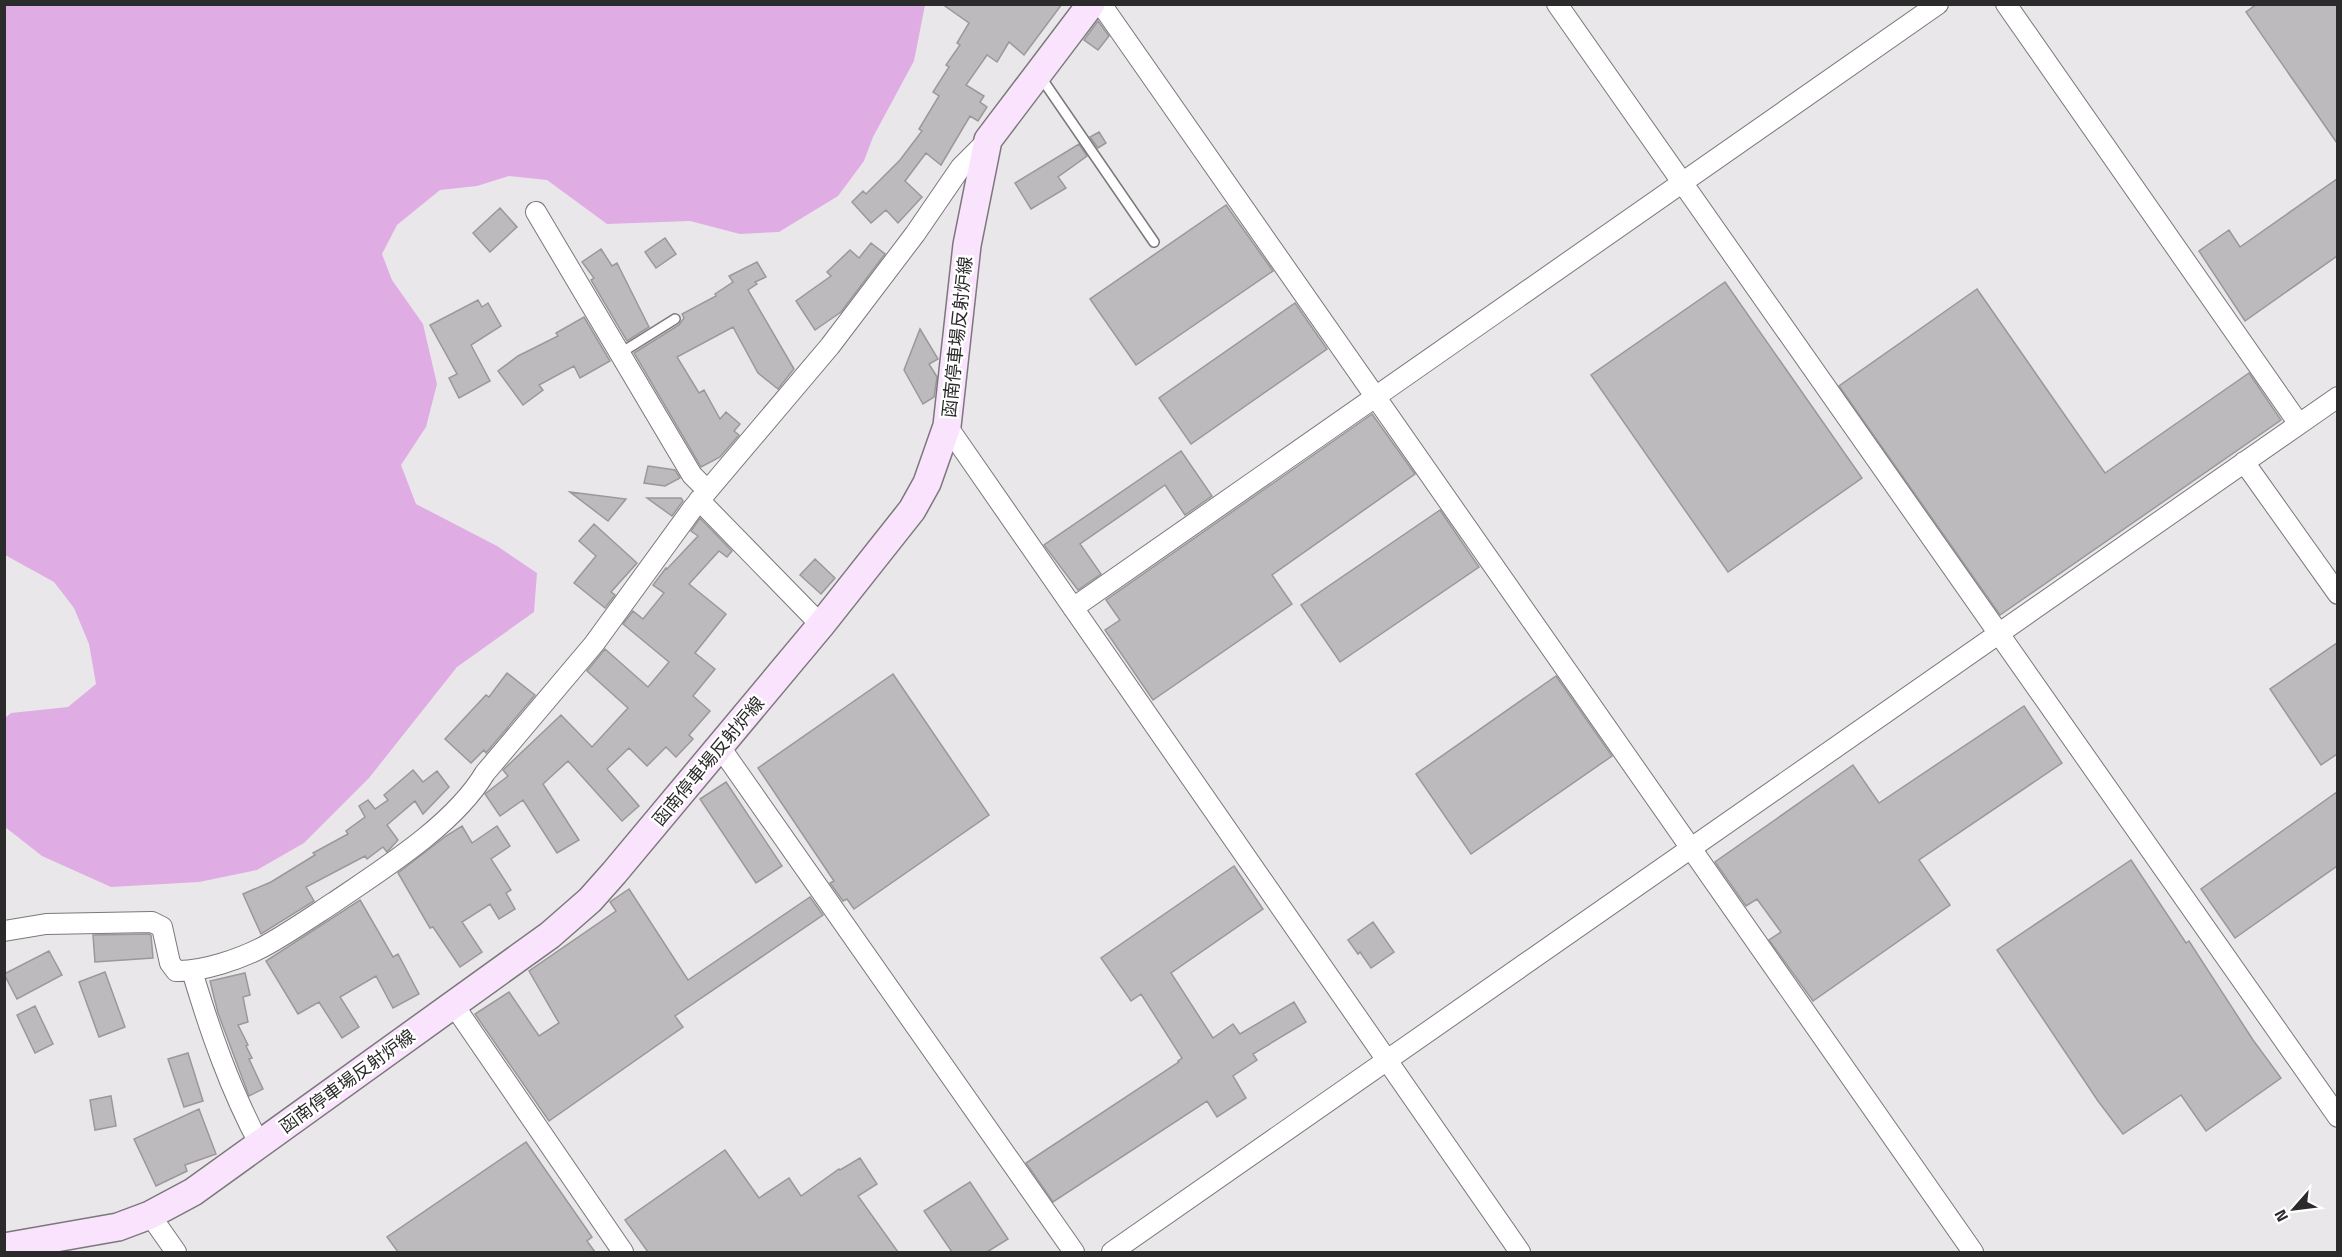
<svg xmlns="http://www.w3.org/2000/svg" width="2342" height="1257" font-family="'Titillium Web','Noto Sans JP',sans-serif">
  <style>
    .green { fill: #dfade4 }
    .building { fill: #bdbabd; stroke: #9b979b; stroke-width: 1.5 }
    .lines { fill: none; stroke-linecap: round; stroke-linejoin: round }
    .service-casing { stroke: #7b787b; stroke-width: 12 }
    .minor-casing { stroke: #7b787b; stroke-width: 22 }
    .secondary-casing { stroke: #7b787b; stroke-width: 30 }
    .service { stroke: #fff; stroke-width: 9 }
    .minor { stroke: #fff; stroke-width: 20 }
    .secondary { stroke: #fae3fd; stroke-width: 27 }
    .labels { text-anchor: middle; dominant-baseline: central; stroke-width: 5; stroke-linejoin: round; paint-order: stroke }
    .street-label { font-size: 18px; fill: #2c2b2c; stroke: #fff }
  </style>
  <rect width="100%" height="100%" fill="#eae7eb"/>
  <!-- green -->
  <path class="green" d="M 5,4 L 925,4 L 925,5 L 914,61 L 873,137 L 864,161 L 838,196 L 779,232 L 740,234 L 690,221 L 607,224 L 547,180 L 509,176 L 477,186 L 440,190 L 397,225 L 382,254 L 392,280 L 423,324 L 437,384 L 426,427 L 401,465 L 416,504 L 497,546 L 537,573 L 534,612 L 457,667 L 369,778 L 304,843 L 257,870 L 199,882 L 111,887 L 42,856 L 5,827 L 5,718 L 11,713 L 68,707 L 96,684 L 89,644 L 74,608 L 54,582 L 5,555 Z"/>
  <!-- building -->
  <path class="building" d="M 942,4 L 1062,4 L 1024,55 L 1009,42 L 997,62 L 987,55 L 966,85 L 984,96 L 980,102 L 987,107 L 978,121 L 970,116 L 941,165 L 926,153 L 905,181 L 922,197 L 898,223 L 886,210 L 871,223 L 852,202 L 863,191 L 866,194 L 900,160 L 922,131 L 919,129 L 939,96 L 933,92 L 949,67 L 946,65 L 960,45 L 957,43 L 969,23 Z
    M 2257,4 L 2337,4 L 2337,143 L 2246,12 Z
    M 1098,21 L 1109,36 L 1098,50 L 1084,40 Z
    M 1099,132 L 1106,143 L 1098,148 L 1090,137 Z
    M 1079,144 L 1087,156 L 1058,177 L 1066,188 L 1031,209 L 1015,183 Z
    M 2337,179 L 2337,256 L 2245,321 L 2199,251 L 2229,230 L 2240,247 Z
    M 1226,205 L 1273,271 L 1136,365 L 1090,299 Z
    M 500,208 L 517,227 L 490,252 L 473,233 Z
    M 665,238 L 676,254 L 656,268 L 645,252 Z
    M 871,243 L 885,254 L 841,312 L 815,330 L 796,301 L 831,276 L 827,272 L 850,250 L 859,258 Z
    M 601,249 L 612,266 L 617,263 L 649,327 L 627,341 L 591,280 L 594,278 L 582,262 Z
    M 757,262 L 766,277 L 755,282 L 757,284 L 748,290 L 794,369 L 778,389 L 758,373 L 733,327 L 677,357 L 699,393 L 704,390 L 720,419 L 726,412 L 740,424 L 734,431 L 739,435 L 720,457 L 701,467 L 634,353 L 679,325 L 684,318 L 682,314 L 716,296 L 715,294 L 733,282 L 729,276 Z
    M 1725,282 L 1862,478 L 1728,572 L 1591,375 Z
    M 1977,289 L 2105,473 L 2249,373 L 2281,420 L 2000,615 L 1839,386 Z
    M 478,300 L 482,307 L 488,303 L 501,326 L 471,345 L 490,381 L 459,398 L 449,378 L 457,374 L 430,325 Z
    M 1295,303 L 1327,349 L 1191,444 L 1159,398 Z
    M 584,317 L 610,361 L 580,378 L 574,366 L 539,385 L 543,390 L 523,405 L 498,371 L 518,356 L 558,336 L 556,333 Z
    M 920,329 L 938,359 L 929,364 L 937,377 L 934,397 L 923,404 L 904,370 Z
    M 1372,414 L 1415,474 L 1272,575 L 1292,604 L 1153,700 L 1105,630 L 1120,620 L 1106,600 Z
    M 1181,451 L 1212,496 L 1185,515 L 1165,485 L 1080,544 L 1101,574 L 1078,590 L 1044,545 Z
    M 648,466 L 675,470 L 680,478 L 665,486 L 644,483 Z
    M 570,492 L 626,499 L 608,521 Z
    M 647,498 L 681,498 L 683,501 L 672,516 Z
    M 1440,510 L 1479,567 L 1340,662 L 1301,605 Z
    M 700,518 L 732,551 L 727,557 L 719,551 L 689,584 L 726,614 L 695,653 L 715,669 L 693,696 L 710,711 L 689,735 L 693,739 L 676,757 L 666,747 L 647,766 L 629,748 L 607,769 L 639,806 L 622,821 L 568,761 L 543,784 L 579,840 L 557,853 L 523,800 L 500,816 L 485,794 L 508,776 L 503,770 L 561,715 L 592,747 L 628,708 L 587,671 L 605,649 L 648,687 L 669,662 L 623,624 L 633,611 L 643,619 L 664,593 L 653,585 L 666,568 L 667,569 L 698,536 L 691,531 Z
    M 594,524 L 637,563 L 611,592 L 615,595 L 605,608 L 574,583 L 596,556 L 579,541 Z
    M 815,559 L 835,578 L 821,594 L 800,575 Z
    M 2337,643 L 2337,754 L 2321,765 L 2270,689 Z
    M 507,673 L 535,695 L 486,753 L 484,750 L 471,763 L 445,739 L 486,695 L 489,697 Z
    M 893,674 L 989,815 L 854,909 L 847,899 L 843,901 L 830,883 L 834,881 L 758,768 Z
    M 1556,676 L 1612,756 L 1471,854 L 1416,774 Z
    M 2024,706 L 2062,763 L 1919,860 L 1950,905 L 1813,1001 L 1769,940 L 1781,932 L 1757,899 L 1746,906 L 1715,862 L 1853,765 L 1879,803 Z
    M 413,770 L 423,782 L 437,771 L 449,787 L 423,814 L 415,801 L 387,825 L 398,840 L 387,852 L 383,847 L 367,859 L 365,856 L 306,887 L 314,901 L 261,934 L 243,894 L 271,882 L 315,855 L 313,853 L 348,834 L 346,831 L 365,817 L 359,806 L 368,800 L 375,809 L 388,800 L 384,795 Z
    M 726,782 L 782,866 L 756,883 L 700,799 Z
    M 2337,792 L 2337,866 L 2235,938 L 2201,889 Z
    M 462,826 L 472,843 L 497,826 L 510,846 L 491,859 L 511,890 L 506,893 L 515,909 L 499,919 L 490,904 L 462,922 L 482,952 L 460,967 L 433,927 L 430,928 L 398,873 L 446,836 Z
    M 2131,860 L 2186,943 L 2189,941 L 2253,1040 L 2281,1078 L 2206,1131 L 2181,1095 L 2123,1134 L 2098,1101 L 1997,950 Z
    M 1234,866 L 1263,909 L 1171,973 L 1213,1038 L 1233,1024 L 1240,1034 L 1294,1002 L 1306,1022 L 1253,1054 L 1257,1060 L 1233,1076 L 1246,1098 L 1217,1117 L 1207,1101 L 1053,1202 L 1026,1163 L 1179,1062 L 1178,1061 L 1182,1058 L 1141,994 L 1131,1001 L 1101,958 Z
    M 629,889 L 688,980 L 810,897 L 823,915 L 675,1016 L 683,1027 L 549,1121 L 475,1014 L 509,992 L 539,1036 L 559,1023 L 529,971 L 616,911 L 610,902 Z
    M 360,900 L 393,957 L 398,954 L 419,994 L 393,1008 L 376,976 L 340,997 L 359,1027 L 342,1038 L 319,1002 L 298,1014 L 266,961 Z
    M 1373,922 L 1394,952 L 1371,968 L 1360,952 L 1358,954 L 1348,940 Z
    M 149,934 L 151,935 L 153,958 L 95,962 L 93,935 Z
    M 49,951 L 62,975 L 17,999 L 4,974 Z
    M 105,972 L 125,1027 L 99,1037 L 79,982 Z
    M 245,973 L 250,995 L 243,997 L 248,1022 L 238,1025 L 248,1045 L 246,1046 L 252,1058 L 249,1059 L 263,1089 L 249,1096 L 218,1013 L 210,981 Z
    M 35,1006 L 53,1044 L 35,1053 L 17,1015 Z
    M 188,1053 L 203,1101 L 184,1107 L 168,1059 Z
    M 111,1096 L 116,1126 L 95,1130 L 90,1100 Z
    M 199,1109 L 216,1154 L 185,1165 L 187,1171 L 156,1186 L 134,1139 Z
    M 526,1142 L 592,1237 L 587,1241 L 595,1252 L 398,1252 L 387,1237 Z
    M 725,1150 L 759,1198 L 789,1178 L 801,1196 L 839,1169 L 840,1170 L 860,1158 L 877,1184 L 858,1196 L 898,1252 L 648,1252 L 625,1220 Z
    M 970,1182 L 1008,1239 L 987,1252 L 952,1252 L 924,1211 Z"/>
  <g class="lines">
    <defs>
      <path id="service" d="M 1040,76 L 1154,242
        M 619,354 L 675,319"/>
      <path id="minor" d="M 1101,4 L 1973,1252
        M 1557,4 L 2338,1117
        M 2006,4 L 2299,424
        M 536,212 L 692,475 L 707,490
        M 947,426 L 1520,1252
        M 2244,462 L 2338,594
        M 699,500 L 821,625
        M 1073,608 L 1938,4
        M 720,747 L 1074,1252
        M 4,931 L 46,924 L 152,922 L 162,927 L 170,963 L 176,971 C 202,972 240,959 263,947 C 287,934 310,918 333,903 C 383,869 454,825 485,773 L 594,644 L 693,508 L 830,346 L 915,234 L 961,167 L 988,140
        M 192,971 C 210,1031 230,1089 260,1145
        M 453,1004 L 623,1252
        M 150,1215 L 176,1252
        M 1112,1252 L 2338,397"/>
      <path id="secondary" d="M 4,1247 L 118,1227 L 150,1215 L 193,1192 L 550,935 L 590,900 L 614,873 L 821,625 L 912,510 L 927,483 L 947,426 L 967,245 L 988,140 L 1091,4"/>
    </defs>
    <!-- service casing -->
    <use href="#service" class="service-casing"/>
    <!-- minor casing -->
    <use href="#minor" class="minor-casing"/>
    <!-- secondary casing -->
    <use href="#secondary" class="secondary-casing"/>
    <!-- service -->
    <use href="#service" class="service"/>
    <!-- minor -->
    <use href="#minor" class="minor"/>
    <!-- secondary -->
    <use href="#secondary" class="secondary"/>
  </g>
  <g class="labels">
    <!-- street labels -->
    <g class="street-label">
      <text transform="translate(957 337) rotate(-84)">函南停車場反射炉線</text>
      <text transform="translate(708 761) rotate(-50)">函南停車場反射炉線</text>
      <text transform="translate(347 1081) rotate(-36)">函南停車場反射炉線</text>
    </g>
  </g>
  <!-- border -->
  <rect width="2342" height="1257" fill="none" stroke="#2c2b2c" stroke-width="12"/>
  <!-- north arrow -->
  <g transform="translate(2294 1209) rotate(242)" stroke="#ffffff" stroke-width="4.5" paint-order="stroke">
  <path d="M0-4.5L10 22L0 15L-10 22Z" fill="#2c2b2c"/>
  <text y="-9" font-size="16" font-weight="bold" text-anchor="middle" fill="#2c2b2c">N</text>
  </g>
</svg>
